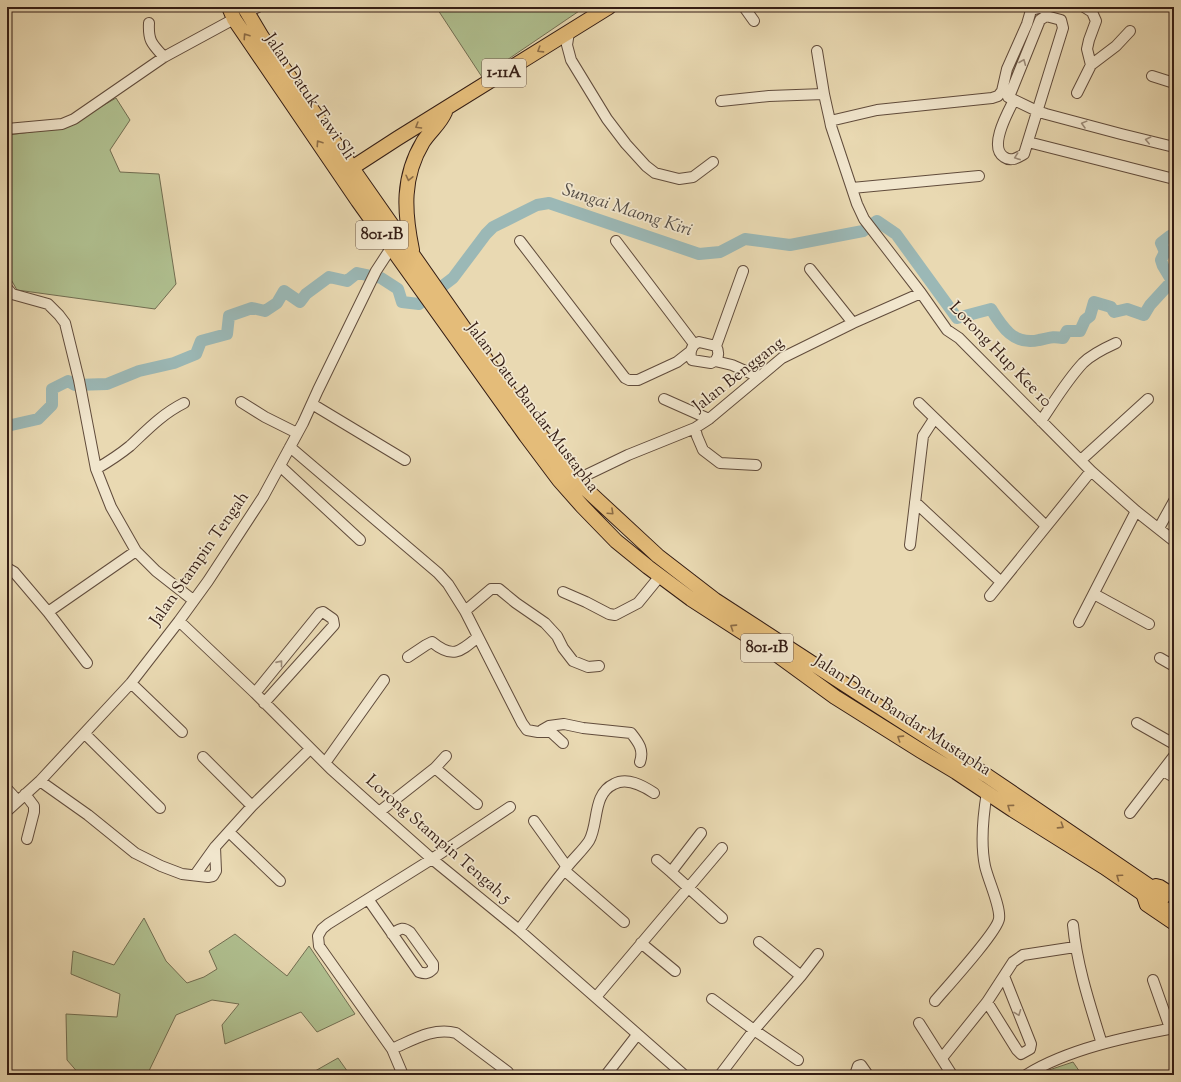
<svg xmlns="http://www.w3.org/2000/svg" width="1181" height="1082" font-family="'Sorts Mill Goudy',serif">
  <style>
    .green { fill: #b0c090; stroke: #726e52 }
    .lines { fill: none; stroke-linecap: round; stroke-linejoin: round }
    .river { stroke: #9bb8b6; stroke-width: 12 }
    .minor-casing { stroke: #614c3c; stroke-width: 12 }
    .major-casing { stroke: #341d14; stroke-width: 14 }
    .highway-casing { stroke: #341d14; stroke-width: 16 }
    .minor { stroke: #f1e6cd; stroke-width: 10 }
    .major { stroke: #e4bc79; stroke-width: 12 }
    .highway { stroke: #e4bc79; stroke-width: 14 }
    .oneway { stroke: #8c6c46 }
    .oneway2 { stroke: #9c8c7a }
    .labels { text-anchor: middle; dominant-baseline: central; stroke-width: 3.5; stroke-linejoin: round; paint-order: stroke }
    .shield { fill: #f1e6cd; stroke: #6d594c; stroke-width: 1 }
    .shield-label { font-size: 16px; font-weight: bold; fill: #341d14 }
    .street-label { font-size: 17px; fill: #341d14; stroke: #f1e6cd }
    .water-label { font-size: 18px; font-style: italic; fill: #534c45; stroke: #f1e6cd }
  </style>
  <rect width="100%" height="100%" fill="#e9d9b2"/>
  <filter id="stains"><feTurbulence type="fractalNoise" baseFrequency=".005" numOctaves="4"/><feColorMatrix values="0 0 0 0 .2 0 0 0 0 .09 0 0 0 0 .02 0 0 0 .5 -.17"/></filter>
  <radialGradient id="worn" r=".72"><stop offset=".6" stop-color="#630" stop-opacity="0"/><stop offset="1" stop-color="#630" stop-opacity=".3"/></radialGradient>
  <!-- green -->
  <path class="green" d="M 436,7 L 585,7 L 482,77 Z
    M 116,98 L 130,120 L 110,150 L 120,172 L 159,174 L 176,284 L 155,309 L 17,290 L 9,276 L 9,135 L 66,127 Z
    M 144,918 L 166,961 L 187,983 L 204,977 L 217,969 L 209,951 L 235,934 L 287,976 L 309,946 L 355,1014 L 317,1032 L 301,1012 L 225,1044 L 222,1025 L 239,1004 L 212,1000 L 176,1015 L 147,1075 L 80,1075 L 67,1060 L 66,1014 L 117,1017 L 120,994 L 71,974 L 73,951 L 114,965 Z
    M 338,1058 L 350,1075 L 308,1075 Z
    M 1073,1062 L 1082,1075 L 1038,1075 L 1043,1072 Z"/>
  <g class="lines">
    <!-- river -->
    <path class="river" d="M 7,426 L 38,419 L 52,405 L 52,389 L 68,381 L 75,385 L 107,384 L 139,371 L 174,363 L 196,354 L 201,341 L 227,334 L 229,316 L 252,308 L 265,311 L 277,303 L 284,291 L 300,302 L 306,294 L 329,277 L 347,281 L 357,273 L 381,278 L 398,289 L 402,302 L 419,304 L 453,278 L 486,234 L 493,227 L 537,205 L 549,203 L 699,254 L 720,252 L 745,239 L 790,245 L 863,231 L 877,221 L 896,234 L 957,318 L 991,309 C 1002,327 1014,346 1039,340 C 1050,338 1051,336 1063,338 L 1067,331 L 1080,331 L 1085,320 L 1090,316 L 1094,302 L 1111,307 L 1114,312 L 1127,309 L 1144,315 L 1150,305 L 1172,281 L 1163,266 L 1161,260 L 1165,252 L 1161,243 L 1170,236 L 1174,237"/>
    <defs>
      <path id="minor" d="M 744,7 L 754,21
        M 1032,7 L 1027,24 L 1007,69 L 1002,91 L 998,96 L 992,98 L 877,110 L 830,121 L 831,126 L 857,204 L 864,219 L 921,293 L 947,330 L 959,338 L 1091,471 L 1136,511 L 1174,541
        M 1031,10 L 1043,7
        M 247,12 L 258,7
        M 149,23 C 148,41 152,44 164,57
        M 569,32 L 567,45 L 571,60 L 607,119 L 626,144 L 646,166 L 655,173 L 679,179 L 693,177 L 713,162
        M 817,51 L 824,94
        M 1091,65 L 1116,46 L 1130,31
        M 1152,76 L 1174,83
        M 1077,93 L 1091,65 L 1087,49 L 1089,40 L 1096,21 L 1092,12 L 1084,7
        M 1008,97 L 1037,111 L 1046,114 L 1121,134 L 1174,147
        M 1009,97 L 1040,20 L 1046,16 L 1061,20 L 1063,28 L 1024,154 C 1017,158 1011,162 1004,157 C 988,147 1008,112 1014,100
        M 721,101 L 769,96 L 824,94 L 830,121
        M 7,129 L 62,124 L 74,119 L 164,57 L 234,19
        M 1028,142 L 1174,179
        M 852,188 L 979,176
        M 520,241 L 625,378 L 629,380 L 638,380 L 677,362 L 691,351
        M 616,241 L 694,344
        M 810,269 L 853,323
        M 7,288 L 12,294 L 48,304 L 59,315 L 65,323 L 79,380 L 96,469 L 111,507 L 136,551 L 156,571 L 193,600
        M 699,342 L 716,346 C 719,351 719,357 715,361 L 711,363 L 692,360 C 689,354 691,344 699,342 Z
        M 716,346 L 743,271
        M 715,361 L 732,365 L 759,377
        M 664,399 L 709,419
        M 241,402 L 265,417 L 297,433
        M 919,403 L 1046,526
        M 312,404 L 405,460
        M 1041,421 C 1054,402 1067,380 1083,363 C 1092,354 1105,348 1116,343
        M 695,428 L 697,436 L 703,450 L 720,463 L 756,465
        M 290,447 L 438,573 L 448,584 L 465,611 L 522,723 L 527,730 L 538,732 L 551,732 L 563,743
        M 1081,460 L 1148,399
        M 280,466 L 360,540
        M 96,469 C 108,462 119,455 130,446 C 147,430 162,414 184,403
        M 576,480 L 628,455 L 695,428 L 709,419 L 782,358 L 853,323 L 921,293
        M 915,502 L 1001,582
        M 1159,528 L 1174,501
        M 910,545 L 923,436 L 934,419
        M 7,568 L 14,572 L 48,612 L 87,663
        M 563,592 L 586,602 L 609,614 L 615,615 L 638,603 L 660,576
        M 1094,594 L 1149,624
        M 990,596 L 1091,471
        M 465,611 L 491,589 L 499,589 L 516,603 L 545,623 L 557,636 L 563,648 L 573,661 L 588,667 L 599,666
        M 48,612 L 136,551
        M 179,621 L 255,693 L 331,769 L 379,812 L 432,859 L 519,930 L 684,1075
        M 1079,622 L 1136,511
        M 408,657 L 426,645 L 432,642 C 453,659 460,652 478,637
        M 1160,658 L 1174,666
        M 131,683 L 182,732
        M 255,693 L 320,613 L 323,612 L 333,619 L 334,625 L 264,703
        M 1137,723 L 1174,744
        M 542,730 L 549,726 L 564,724 L 583,728 L 631,733 C 639,743 644,750 640,762
        M 85,734 L 160,808
        M 203,757 L 252,806
        M 325,763 L 384,680
        M 435,768 L 477,804
        M 1163,771 L 1174,777
        M 40,781 L 88,815 L 135,853 L 161,866 L 182,874 L 208,877 L 213,876 L 216,871 L 215,847
        M 7,789 L 18,801
        M 25,794 L 34,806 L 34,812 L 27,839
        M 7,811 L 40,781 L 131,683 L 179,621 L 208,581 L 263,497 L 303,423 L 318,390 L 376,271 L 391,248
        M 379,812 L 435,768 L 446,756
        M 1130,813 L 1174,756
        M 534,821 L 567,867
        M 229,832 L 280,881
        M 701,833 L 671,872 L 722,918
        M 657,860 L 671,872
        M 564,870 L 624,922
        M 195,875 L 215,847 L 252,806 L 310,749
        M 368,899 L 419,972 C 425,974 428,974 433,969 L 433,964 L 410,932 C 402,926 400,929 392,934
        M 1073,925 C 1077,966 1090,1005 1102,1044
        M 519,930 C 535,909 550,887 567,867 C 574,858 583,850 589,841 C 599,824 592,794 614,784 C 627,777 642,785 654,793
        M 759,942 L 801,976
        M 641,943 L 675,971
        M 1153,980 L 1170,1028
        M 596,997 L 722,848
        M 712,999 L 754,1030 L 798,1060
        M 935,1001 C 946,988 997,932 999,919 C 1001,907 988,880 985,866 C 980,842 983,816 987,792
        M 987,1002 L 1017,1050 L 1021,1054 L 1030,1049 L 1031,1044 L 1004,976
        M 919,1023 L 952,1075
        M 392,1049 C 413,1040 433,1027 456,1033 L 508,1072
        M 942,1058 L 987,1002 L 1013,962 L 1023,955 L 1075,947
        M 403,1075 L 392,1049 L 319,946 L 318,936 L 322,929 L 328,924 L 432,859 L 510,807
        M 606,1075 L 637,1035
        M 720,1075 L 754,1030 L 801,976 L 818,954
        M 855,1075 L 858,1066 L 861,1065 L 868,1075
        M 1026,1075 C 1068,1049 1126,1037 1174,1028"/>
      <path id="major" d="M 1156,885 L 1160,886 L 1174,895
        M 1142,893 L 1146,905 L 1174,924"/>
      <path id="highway" d="M 229,7 L 234,19 L 358,201 L 526,436 L 559,480 L 582,506 L 616,541 L 648,567 L 691,599 L 776,654 L 835,697 L 921,751 L 956,772 L 1013,810 L 1104,867 L 1174,915
        M 244,7 L 262,37 L 352,168 L 524,414 L 576,480 L 658,556 L 715,600 L 864,697 L 986,775 L 1164,896
        M 344,173 L 398,138 L 609,7
        M 412,250 C 404,211 402,177 423,142 C 430,131 440,124 445,112"/>
    </defs>
    <!-- minor casing -->
    <use href="#minor" class="minor-casing"/>
    <!-- major casing -->
    <use href="#major" class="major-casing"/>
    <!-- highway casing -->
    <use href="#highway" class="highway-casing"/>
    <!-- minor -->
    <use href="#minor" class="minor"/>
    <!-- major -->
    <use href="#major" class="major"/>
    <!-- highway -->
    <use href="#highway" class="highway"/>
  </g>
  <!-- one-way arrows -->
  <defs><path id="oneway-chevron" d="M-2-3.5L2.5 0L-2 3.5" fill="none" stroke-width="1.6" stroke-linecap="round" stroke-linejoin="round"/></defs>
  <g class="oneway">
    <use href="#oneway-chevron" transform="translate(246 36) rotate(-124)"/>
    <use href="#oneway-chevron" transform="translate(540 50) rotate(148)"/>
    <use href="#oneway-chevron" transform="translate(418 126) rotate(149)"/>
    <use href="#oneway-chevron" transform="translate(319 143) rotate(-124)"/>
    <use href="#oneway-chevron" transform="translate(409 178) rotate(103)"/>
    <use href="#oneway-chevron" transform="translate(611 512) rotate(43)"/>
    <use href="#oneway-chevron" transform="translate(733 627) rotate(-147)"/>
    <use href="#oneway-chevron" transform="translate(900 738) rotate(-147)"/>
    <use href="#oneway-chevron" transform="translate(1010 807) rotate(-144)"/>
    <use href="#oneway-chevron" transform="translate(1061 826) rotate(33)"/>
    <use href="#oneway-chevron" transform="translate(1119 877) rotate(-145)"/>
  </g>
  <g class="oneway2">
    <use href="#oneway-chevron" transform="translate(1023 62) rotate(-68)"/>
    <use href="#oneway-chevron" transform="translate(1084 124) rotate(-165)"/>
    <use href="#oneway-chevron" transform="translate(1148 140) rotate(-167)"/>
    <use href="#oneway-chevron" transform="translate(1017 157) rotate(160)"/>
    <use href="#oneway-chevron" transform="translate(280 663) rotate(-51)"/>
    <use href="#oneway-chevron" transform="translate(1018 1013) rotate(69)"/>
  </g>
  <g class="labels">
    <!-- shield labels -->
    <g class="shield">
      <rect x="482" y="59" width="44" height="28" rx="3"/>
      <rect x="356" y="221" width="52" height="28" rx="3"/>
      <rect x="741" y="634" width="52" height="28" rx="3"/>
    </g>
    <g class="shield-label">
      <text x="504" y="73">1-11A</text>
      <text x="382" y="235">801-1B</text>
      <text x="767" y="648">801-1B</text>
    </g>
    <!-- street labels -->
    <g class="street-label">
      <text transform="translate(309 97) rotate(56)">Jalan Datuk Tawi Sli</text>
      <text transform="translate(1000 355) rotate(46)">Lorong Hup Kee 10</text>
      <text transform="translate(739 375) rotate(-38)">Jalan Benggang</text>
      <text transform="translate(532 408) rotate(53)">Jalan Datu Bandar Mustapha</text>
      <text transform="translate(200 559) rotate(-55)">Jalan Stampin Tengah</text>
      <text transform="translate(902 716) rotate(33)">Jalan Datu Bandar Mustapha</text>
      <text transform="translate(438 840) rotate(41)">Lorong Stampin Tengah 5</text>
    </g>
    <!-- water labels -->
    <g class="water-label">
      <text transform="translate(627 211) rotate(18)">Sungai Maong Kiri</text>
    </g>
  </g>
  <!-- margin -->
  <rect width="1181" height="1082" fill="none" stroke="#e9d9b2" stroke-width="24"/>
  <rect x="8" y="8" width="1165" height="1066" fill="none" stroke="#341d14" stroke-width="2"/>
  <rect x="12" y="12" width="1157" height="1058" fill="none" stroke="#341d14"/>
  <rect width="100%" height="100%" filter="url(#stains)"/>
  <rect width="100%" height="100%" fill="url(#worn)"/>
</svg>
